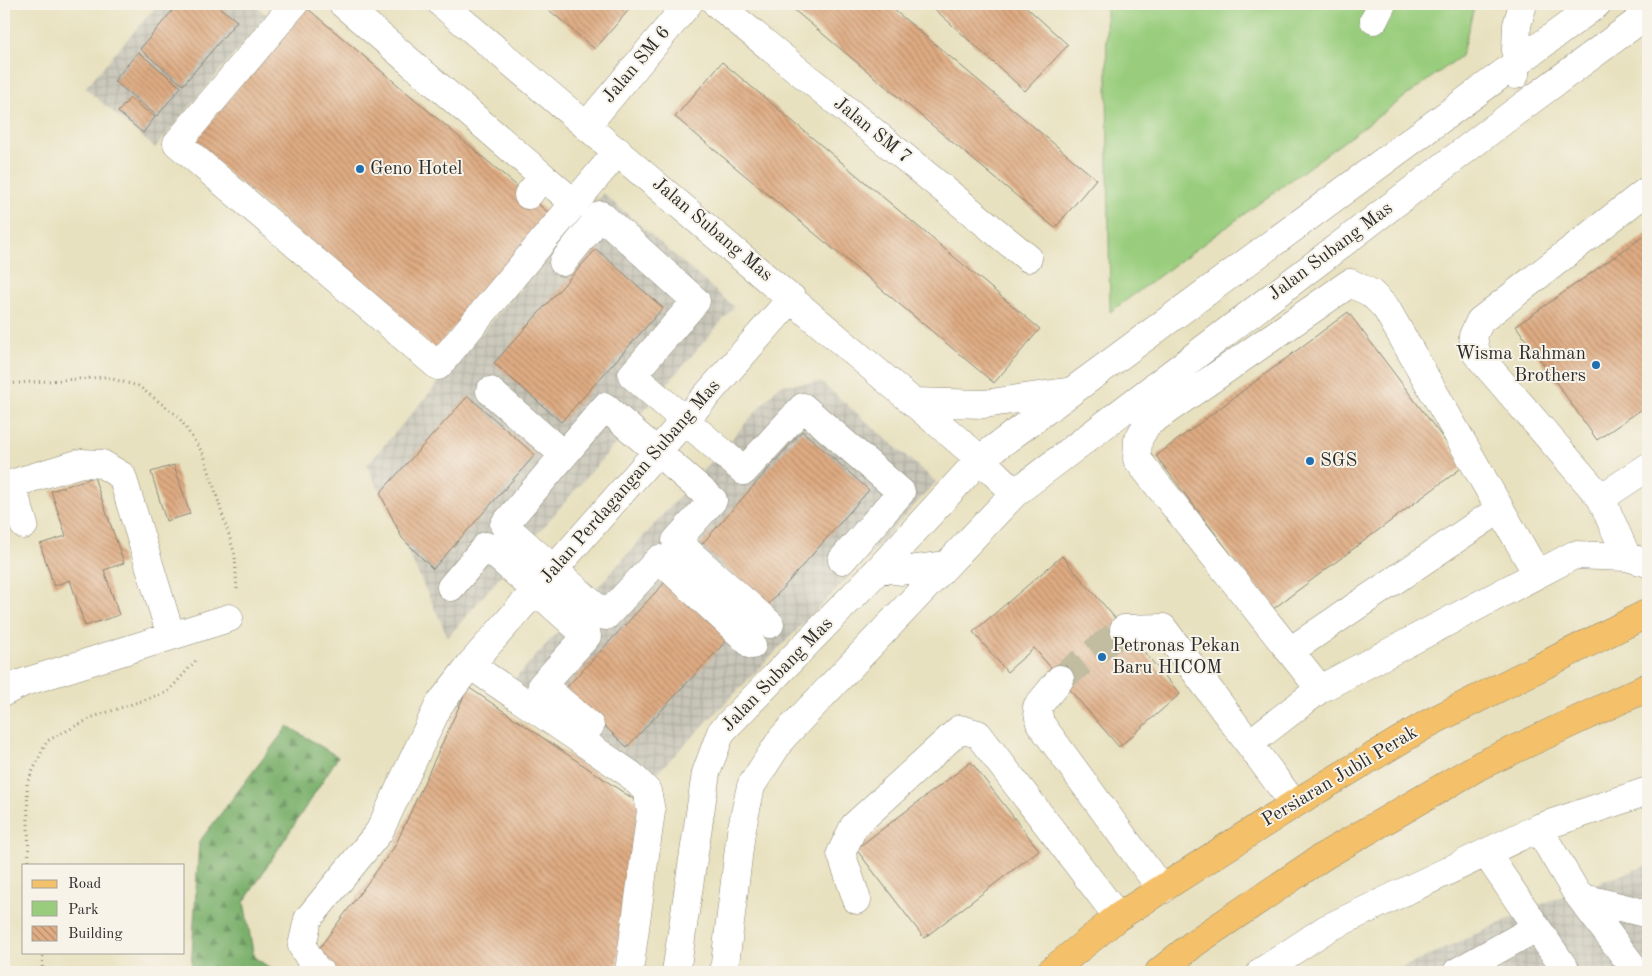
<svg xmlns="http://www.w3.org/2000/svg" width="1652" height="976" font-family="'Old Standard TT',serif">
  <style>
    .industrial { fill: url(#industrial-grid) }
    .green { fill: #99cd7d; stroke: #627c54 }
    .forest { fill: url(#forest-firs); stroke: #526e4c }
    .building { fill: url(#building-back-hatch) }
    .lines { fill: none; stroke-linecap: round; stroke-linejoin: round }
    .minor-tunnel { stroke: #c2bda1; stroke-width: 28; stroke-dasharray: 28 14; stroke-linecap: butt }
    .minor-casing { stroke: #8a8675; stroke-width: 29 }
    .major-casing { stroke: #8a8675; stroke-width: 29 }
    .path { stroke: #8a8675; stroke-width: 3; stroke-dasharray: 1 4; stroke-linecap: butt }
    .minor { stroke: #fff; stroke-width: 28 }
    .major { stroke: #f4c16b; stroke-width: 28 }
    .poi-dot { fill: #1f6fb2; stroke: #f7f3e8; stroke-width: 2 }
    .labels { text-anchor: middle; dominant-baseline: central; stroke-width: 4; stroke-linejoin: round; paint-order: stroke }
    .street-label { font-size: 19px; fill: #2b2b2b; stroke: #f7f3e8 }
    .poi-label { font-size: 19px; fill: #2b2b2b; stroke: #f7f3e8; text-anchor: start }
  </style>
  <defs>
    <pattern id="industrial-grid" width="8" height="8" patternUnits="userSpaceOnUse" patternTransform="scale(1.25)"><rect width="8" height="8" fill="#c7c5b8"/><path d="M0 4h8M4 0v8" fill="none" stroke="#aba99e"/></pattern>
    <pattern id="forest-firs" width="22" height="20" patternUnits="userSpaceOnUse" patternTransform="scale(1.25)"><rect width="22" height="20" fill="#7ab06c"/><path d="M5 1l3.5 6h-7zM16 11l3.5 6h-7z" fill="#648f59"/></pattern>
    <pattern id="building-back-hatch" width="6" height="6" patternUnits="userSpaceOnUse" patternTransform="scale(1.25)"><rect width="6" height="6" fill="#dfac83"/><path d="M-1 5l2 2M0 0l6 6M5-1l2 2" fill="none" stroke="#b58c6b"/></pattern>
  </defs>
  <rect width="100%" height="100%" fill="#f7f3e8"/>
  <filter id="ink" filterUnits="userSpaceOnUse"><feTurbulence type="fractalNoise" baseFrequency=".02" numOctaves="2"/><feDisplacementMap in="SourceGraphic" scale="10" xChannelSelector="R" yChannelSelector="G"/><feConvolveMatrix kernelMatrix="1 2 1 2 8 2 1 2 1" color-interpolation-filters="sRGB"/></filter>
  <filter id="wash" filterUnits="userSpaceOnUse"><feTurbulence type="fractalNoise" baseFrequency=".0096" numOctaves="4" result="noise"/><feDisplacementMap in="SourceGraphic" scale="20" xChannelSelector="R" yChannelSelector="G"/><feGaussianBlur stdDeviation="1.12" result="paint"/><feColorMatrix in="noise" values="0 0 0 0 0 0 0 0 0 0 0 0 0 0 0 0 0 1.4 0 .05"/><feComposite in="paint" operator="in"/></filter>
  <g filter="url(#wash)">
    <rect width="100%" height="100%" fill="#e8e1bf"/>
    <!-- industrial -->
    <path class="industrial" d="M 158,4 L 254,4 L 267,15 L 155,148 L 85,88 Z
      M 603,193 L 734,307 L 448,637 L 367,465 Z
      M 821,382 L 936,482 L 839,587 L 653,777 L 513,681 L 780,385 Z
      M 1648,865 L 1648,972 L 1393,972 L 1546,902 Z"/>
    <!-- green -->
    <path class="green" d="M 1106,4 L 1475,4 L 1461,56 L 1110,312 Z"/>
    <!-- forest -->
    <path class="forest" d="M 288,726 L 338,757 L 244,902 L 254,957 L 276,972 L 191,972 L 199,842 Z"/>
    <g id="blocks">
      <!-- building -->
      <path class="building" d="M 178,4 L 215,4 L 237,21 L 183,85 L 140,49 Z
        M 542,4 L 634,4 L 595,49 Z
        M 787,4 L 887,4 L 1096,179 L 1055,228 Z
        M 929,4 L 1023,4 L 1068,45 L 1025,91 Z
        M 307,8 L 550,214 L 435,349 L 192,142 Z
        M 138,52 L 181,87 L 157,116 L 114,81 Z
        M 722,62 L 1040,329 L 994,383 L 675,117 Z
        M 130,98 L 155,117 L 143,133 L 118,112 Z
        M 1648,233 L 1648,405 L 1597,440 L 1516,326 Z
        M 596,249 L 663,308 L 561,422 L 494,363 Z
        M 1348,312 L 1464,466 L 1273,609 L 1156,456 Z
        M 468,396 L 535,455 L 433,569 L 402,538 L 380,493 Z
        M 802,431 L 869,490 L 768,605 L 701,545 Z
        M 174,465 L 190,514 L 166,521 L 151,472 Z
        M 94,477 L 124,563 L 104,570 L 119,615 L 85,626 L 70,580 L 54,586 L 40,544 L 66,536 L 51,491 Z
        M 1062,556 L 1180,694 L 1119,747 L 1034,648 L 1007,672 L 973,632 Z
        M 669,578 L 731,636 L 627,747 L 565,689 Z
        M 468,687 L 639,803 L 616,972 L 339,972 L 314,955 L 395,846 Z
        M 971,762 L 1039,850 L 924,938 L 856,849 Z"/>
    </g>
  </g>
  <g filter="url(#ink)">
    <use href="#blocks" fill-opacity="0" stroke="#8a8675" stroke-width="1"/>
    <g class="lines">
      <!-- minor-tunnel -->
      <path class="minor-tunnel" d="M 1060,679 L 1124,629"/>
      <defs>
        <path id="minor" d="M 294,4 L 177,143 L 438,366 L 618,151
          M 343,4 L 575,204
          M 442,4 L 913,402 L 980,459 L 1015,493
          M 717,4 L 1028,258
          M 1374,20 L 1382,4
          M 1515,75 L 1517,25 L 1523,4
          M 586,126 L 688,4
          M 528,195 L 543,177
          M 563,262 L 601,215 L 696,301 L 632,375 L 744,471 L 803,407 L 901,492 L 842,560
          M 490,391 L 564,455
          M 913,402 L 984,404 L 1066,392
          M 1601,498 L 1648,467
          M 24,525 L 11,484 L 81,463 L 102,464 L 122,476 L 171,636
          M 1627,557 L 1601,498 L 1476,353 L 1473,336 L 1480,321 L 1648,190
          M 880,568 L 901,571 L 945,565
          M 451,587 L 486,546 L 587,636 L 542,685 L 590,726
          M 1124,629 L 1163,628 L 1294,804
          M 752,645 L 659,559 L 606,616 L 504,525 L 605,407 L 713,500 L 676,541 L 770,624
          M 1290,651 L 1500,509
          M 470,665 L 630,774 L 647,791 L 651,811 L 629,972
          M 1060,679 L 1037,707 L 1040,723 L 1162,890
          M 1320,689 L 1137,459 L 1138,440 L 1147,424 L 1350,283 L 1371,293 L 1386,308 L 1537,574
          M 4,692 L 22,683 L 229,618
          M 1250,743 L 1320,689 L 1574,555 L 1627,557 L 1648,563
          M 1538,828 L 1576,892 L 1637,972
          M 1486,853 L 1567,972
          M 1580,897 L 1648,914
          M 857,900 L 841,853 L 854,826 L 960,729 L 978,734 L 1118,917
          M 320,972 L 316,969 L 302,946 L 308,919 L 379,832 L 439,705 L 470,665 L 792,298
          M 676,972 L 706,773 L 721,732 L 880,568 L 980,459 L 1597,4
          M 724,972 L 741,832 L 751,786 L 782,738 L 1015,493 L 1515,112 L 1648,14
          M 1261,972 L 1326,929 L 1538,828 L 1648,791
          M 1457,972 L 1536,928"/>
        <path id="major" d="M 1050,972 L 1118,917 L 1294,804 L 1429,723 L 1648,613
          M 1159,972 L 1196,942 L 1324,856 L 1481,765 L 1648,687"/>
      </defs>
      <!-- minor casing -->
      <use href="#minor" class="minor-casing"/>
      <!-- major casing -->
      <use href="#major" class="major-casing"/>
      <!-- path -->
      <path class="path" d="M 4,384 L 105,377 L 138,386 L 178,416 L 204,455 L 235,555 L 237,592
        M 29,865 L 27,783 L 47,741 L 93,717 L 168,692 L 198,658
        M 42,972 L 43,952"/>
      <!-- minor -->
      <use href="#minor" class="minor"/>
      <!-- major -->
      <use href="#major" class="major"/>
    </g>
  </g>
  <!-- markers -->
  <g class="poi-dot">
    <circle cx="360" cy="169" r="5"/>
    <circle cx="1596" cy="365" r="5"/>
    <circle cx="1310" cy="461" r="5"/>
    <circle cx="1102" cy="657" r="5"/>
  </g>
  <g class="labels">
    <!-- street labels -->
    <g class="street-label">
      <text transform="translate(637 65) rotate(-50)">Jalan SM 6</text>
      <text transform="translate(872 131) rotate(39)">Jalan SM 7</text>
      <text transform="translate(712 230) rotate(40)">Jalan Subang Mas</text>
      <text transform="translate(1331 252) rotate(-37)">Jalan Subang Mas</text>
      <text transform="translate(631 482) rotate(-49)">Jalan Perdagangan Subang Mas</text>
      <text transform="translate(778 675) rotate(-46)">Jalan Subang Mas</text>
      <text transform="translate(1340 777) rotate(-31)">Persiaran Jubli Perak</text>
    </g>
    <!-- poi labels -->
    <g class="poi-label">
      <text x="370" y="169">Geno Hotel</text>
      <text x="1586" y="354" text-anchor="end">Wisma Rahman<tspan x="1586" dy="22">Brothers</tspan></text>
      <text x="1320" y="461">SGS</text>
      <text x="1112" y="646">Petronas Pekan<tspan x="1112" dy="22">Baru HICOM</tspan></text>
    </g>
  </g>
  <!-- margin -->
  <rect width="1652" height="976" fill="none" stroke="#f7f3e8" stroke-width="20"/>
  <!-- legend -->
  <rect x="22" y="864" width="162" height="90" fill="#f7f3e8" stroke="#a5a39c"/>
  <rect x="32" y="880" width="25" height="8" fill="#f4c16b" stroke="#a5a39c"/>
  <text x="68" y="888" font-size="15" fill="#2b2b2b">Road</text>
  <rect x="32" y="901" width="25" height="15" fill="#99cd7d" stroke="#a5a39c"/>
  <text x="68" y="914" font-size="15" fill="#2b2b2b">Park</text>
  <rect x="32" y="926" width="25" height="15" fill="url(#building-back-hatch)" stroke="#a5a39c"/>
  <text x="68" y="938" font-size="15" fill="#2b2b2b">Building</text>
</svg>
